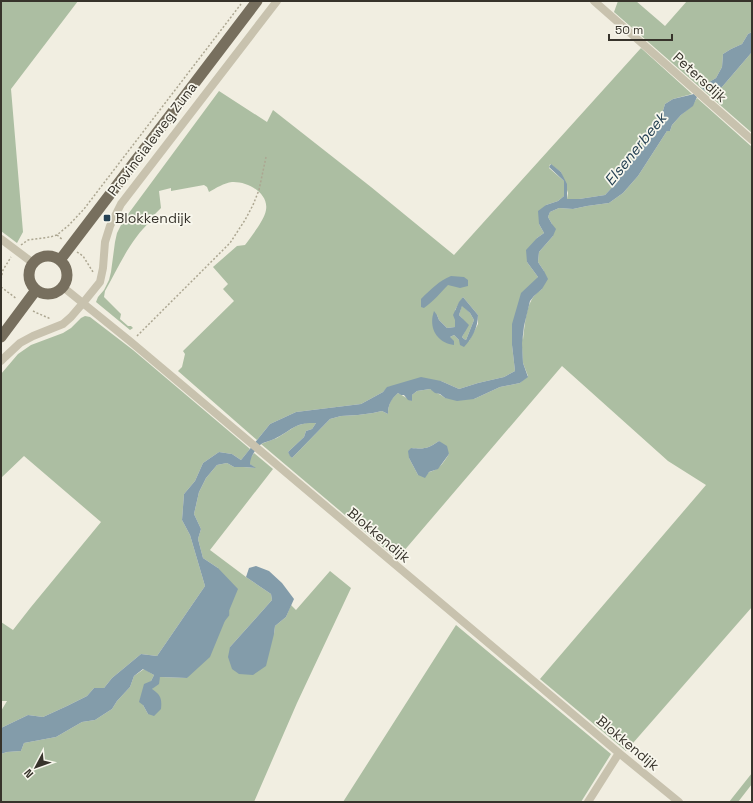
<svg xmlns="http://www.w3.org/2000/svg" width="753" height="803" font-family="'Space Grotesk',sans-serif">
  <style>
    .green { fill: #acbea2; fill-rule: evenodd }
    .water { fill: #839caa; fill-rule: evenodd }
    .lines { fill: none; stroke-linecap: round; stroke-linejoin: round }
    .stream { stroke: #839caa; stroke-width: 2.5 }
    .path { stroke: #aca691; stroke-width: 1.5; stroke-dasharray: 2 2; stroke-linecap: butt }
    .minor { stroke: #c8c2ae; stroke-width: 8 }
    .primary { stroke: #776f5e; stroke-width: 11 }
    .poi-dot { fill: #264254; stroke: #f8f7ed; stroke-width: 1.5 }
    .labels { text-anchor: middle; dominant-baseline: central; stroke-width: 3.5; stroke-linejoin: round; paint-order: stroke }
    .street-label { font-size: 14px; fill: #37332b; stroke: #f8f7ed }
    .poi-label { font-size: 14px; fill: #37332b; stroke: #f8f7ed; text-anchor: start }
    .water-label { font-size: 15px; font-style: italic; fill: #264254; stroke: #f8f7ed }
  </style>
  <rect width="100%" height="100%" fill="#f1eee1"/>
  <!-- green -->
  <path class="green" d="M 1,1 L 78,1 L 11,89 L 23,232 L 17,243 L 1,231 Z
    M 618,1 L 636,1 L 665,26 L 687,1 L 752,1 L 752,32 L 748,34 L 742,44 L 731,49 L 723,54 L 722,67 L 716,78 L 701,87 L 705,91 L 707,90 L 722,87 L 752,52 L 752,133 L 614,12 Z
    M 641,48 L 692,94 L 673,99 L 665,104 L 662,114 L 656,121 L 650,133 L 646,130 L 648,136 L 643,146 L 626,169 L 620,175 L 618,181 L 605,195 L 579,199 L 567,199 L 568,193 L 561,172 L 550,164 L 549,168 L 564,181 L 564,196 L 558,201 L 546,205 L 539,224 L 544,233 L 537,238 L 527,262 L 538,277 L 512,345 L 515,371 L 504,377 L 478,383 L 459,389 L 441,381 L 388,387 L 383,392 L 361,404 L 296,412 L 270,424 L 257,440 L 178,371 L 182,367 L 185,354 L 183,351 L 234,301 L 223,289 L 228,284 L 213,267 L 237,246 L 245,245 C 252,235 264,221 266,210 C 269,193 247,181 232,182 C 224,183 216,188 209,192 L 207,187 L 204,185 L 171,191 L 171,188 L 159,191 L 161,208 L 152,217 L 151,221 C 131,238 118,268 105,291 L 104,297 L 121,314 L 120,319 L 128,326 L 131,326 L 133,328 L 130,330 L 96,302 L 98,297 L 104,290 L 109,280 L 111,272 L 115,242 L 117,233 L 123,221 L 219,91 L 267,122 L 273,110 L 371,187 L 454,255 ZM 463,297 L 478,315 L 478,324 L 469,341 L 459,340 L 454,335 L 450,337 L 433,314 L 437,315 L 439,320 L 447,328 L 455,327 L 455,310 Z
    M 697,98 L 752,147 L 752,607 L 626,751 L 540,679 L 706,485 L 668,461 L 562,366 L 397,559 L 261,444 L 277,438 L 296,426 L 306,423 L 316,423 L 312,429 L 306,431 L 304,437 L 288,452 L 292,458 L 330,419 L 341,416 L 358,415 L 373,413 L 382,411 L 388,414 C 388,405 391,398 398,393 L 412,401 L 412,395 L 417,391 L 430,389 C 435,392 440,394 445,398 L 474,399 L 500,387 L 520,383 L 528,376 L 523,363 L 521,332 L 523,340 C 524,330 526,309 531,301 C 533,296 538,292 542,289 L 544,271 L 538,262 L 539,252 L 553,236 L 552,224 L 548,217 L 550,212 L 559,208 L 573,209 L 587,206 L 609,203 L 623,193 L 638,176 L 667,131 L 670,131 L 672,125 L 681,115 L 692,106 ZM 439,441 L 449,454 C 439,470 436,471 418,475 L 409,458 L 411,448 C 425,449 427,449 439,441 Z
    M 462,305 L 470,313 L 474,320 L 466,340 L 464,339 L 462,337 C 468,327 466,322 459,315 Z
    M 85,316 L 90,317 L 133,350 L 250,449 L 241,460 L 232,454 L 219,452 L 203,463 L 195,481 L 184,494 L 182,520 L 190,535 L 205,586 L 157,656 L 141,654 L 112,678 L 104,688 L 94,688 L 87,696 L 67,706 L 43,717 L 28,715 L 1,728 L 1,711 L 7,701 L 1,701 L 1,622 L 13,630 L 31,607 L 101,522 L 24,456 L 1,478 L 1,374 L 18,354 L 31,345 L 63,333 L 71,328 L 81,318 Z
    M 254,453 L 273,469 L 210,550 L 246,577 L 271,594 L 272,600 L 230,647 L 274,634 L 275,626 L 286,617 L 291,605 L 296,610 L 330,571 L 351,588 L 297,703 L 254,802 L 1,802 L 1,754 L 7,752 L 21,751 L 24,743 L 56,737 L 82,722 L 95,720 L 112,709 L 117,701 L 130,687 L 134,676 L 144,669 L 154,675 L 151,681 L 143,705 L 148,714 L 152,689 L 160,677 L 187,678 L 218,568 L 203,558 L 198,539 L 201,529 L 194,514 L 199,492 L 206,478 L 217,465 L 227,463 L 234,467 L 243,467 L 255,468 L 250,464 L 250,459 Z
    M 456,625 L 611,754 L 581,802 L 343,802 Z
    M 752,773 L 752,784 L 738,802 L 729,802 Z"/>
  <!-- water -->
  <path class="water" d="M 752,32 L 752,52 L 722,87 L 707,90 L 705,91 L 701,87 L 716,78 L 722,67 L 723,54 L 731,49 L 742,44 L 748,34 Z
    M 694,94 L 697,97 L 693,106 L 681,115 L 672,125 L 670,131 L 667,131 L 638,176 L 623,193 L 609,203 L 587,206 L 573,209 L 559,208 L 550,212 L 548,217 L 552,224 L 556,229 L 553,236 L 539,252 L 538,262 L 544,271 L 548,279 L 542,289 L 534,296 L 530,301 L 524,326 L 522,343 L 523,363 L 528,377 L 520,383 L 500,387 L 474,399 L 457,401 L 445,398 L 440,394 L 435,393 L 430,389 L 417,391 L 412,395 L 412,401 L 408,400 L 404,395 L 401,395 L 398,393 C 391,399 388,405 388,414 L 382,411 L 373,413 L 358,415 L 341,416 L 330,419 L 292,458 L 290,456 L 288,452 L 304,437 L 306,431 L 312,429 L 316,423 C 296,422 293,429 278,437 C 273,440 268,441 263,443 C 257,446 250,457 250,464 L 256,468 L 243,467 L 234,467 L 227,463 L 217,465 L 206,478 L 199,492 L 194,514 L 201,529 L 198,539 L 203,558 L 218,568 L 238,589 L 210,657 L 187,678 L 160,677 L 159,684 L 152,689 C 161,695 162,699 161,709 L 154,716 L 148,714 L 143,705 L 139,702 L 144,684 L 151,681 L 154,675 L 143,669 L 134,676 L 130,687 L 117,701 L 112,709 L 95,720 L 82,722 L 56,737 L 24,743 L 21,751 L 7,752 L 1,754 L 1,728 L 28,715 L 43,717 L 67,706 L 87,696 L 94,688 L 104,688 L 112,678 L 141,654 L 157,656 L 205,586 L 190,535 L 182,520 L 184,494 L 195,481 L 203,463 L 219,452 L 232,454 L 241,460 L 270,424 L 296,412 L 361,404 L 383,392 L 387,387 L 421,377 L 441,381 L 459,389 L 478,383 L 504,377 L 515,371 L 512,345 L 512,324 L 521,293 L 538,277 L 527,262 L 526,250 L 537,238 L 544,233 L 539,224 L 538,211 L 546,205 L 558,201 L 564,196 L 564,181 L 549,167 L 551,164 L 561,172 L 567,184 L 567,199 L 579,199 L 605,195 L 618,181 L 620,175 L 626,169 L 643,146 L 648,136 L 645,130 L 650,133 L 656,121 L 662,114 L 665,104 L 673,99 Z
    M 451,276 L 464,277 L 468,280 L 468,286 L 460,288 L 448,285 C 440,293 434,301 424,308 L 421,307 L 421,299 C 431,289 439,281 451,276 Z
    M 463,297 L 478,315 C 478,327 472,339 464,347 L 460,345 L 459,340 L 454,335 L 450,337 L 454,341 L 454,345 C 437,343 428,328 434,311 L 437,315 L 439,320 L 447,328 L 455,327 L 455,320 L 453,315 L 459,302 ZM 462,306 L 470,313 L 474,320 L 466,340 L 464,339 L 462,337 L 469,325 L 459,315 Z
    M 439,441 L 447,446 L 449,454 L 438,469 L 429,472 L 425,478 L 418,475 L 409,458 L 408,451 L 411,448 C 425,449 427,449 439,441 Z
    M 256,566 L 269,571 L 282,583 L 294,599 L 286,617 L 275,626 L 274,634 L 266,666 L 253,675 L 239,674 L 232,669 L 228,657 L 230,647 L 272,600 L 271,594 L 246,577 L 249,568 Z"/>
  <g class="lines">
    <!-- stream -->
    <path class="stream" d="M 224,620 L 228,615 L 228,611"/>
    <!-- path -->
    <path class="path" d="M 57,235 L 63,240
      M 21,245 L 28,240 L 50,237 L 57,235 L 69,225 L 84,209 L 241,4
      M 77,252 L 83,256 L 93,272
      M 1,279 L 3,270 L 11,257
      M 1,287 L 17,299
      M 33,311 L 37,313 L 51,319
      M 137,336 L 230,243 L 245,220 L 253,205 L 259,190 L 266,157"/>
    <!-- minor -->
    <path class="minor" d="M 594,1 L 752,140
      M 1,239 L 33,263
      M 63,287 L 131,342 L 619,753 L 679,802
      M 1,361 L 5,357 L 20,343 L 33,336 L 63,324 L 71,317 L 83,303 L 100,282 L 103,268 L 105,242 L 110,226 L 121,204 L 277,1
      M 588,802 L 619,753"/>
    <!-- primary -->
    <path class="primary" d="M29 275a19 19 0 1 1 38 0a19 19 0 1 1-38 0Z
      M 60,260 L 257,1
      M 1,337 L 36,290"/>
  </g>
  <!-- markers -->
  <rect class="poi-dot" x="103" y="214" width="8" height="8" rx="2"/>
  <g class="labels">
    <!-- street labels -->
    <g class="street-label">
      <text transform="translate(700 77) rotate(42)">Petersdijk</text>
      <text transform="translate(152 139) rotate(-53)">Provincialeweg Zuna</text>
      <text transform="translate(379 535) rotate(40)">Blokkendijk</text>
      <text transform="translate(628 743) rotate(40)">Blokkendijk</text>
    </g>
    <!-- poi labels -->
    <g class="poi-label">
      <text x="115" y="218">Blokkendijk</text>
    </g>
    <!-- water labels -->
    <g class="water-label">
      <text transform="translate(635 149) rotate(-51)">Elsenerbeek</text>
    </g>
  </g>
  <!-- border -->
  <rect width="753" height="803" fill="none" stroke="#37332b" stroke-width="4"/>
  <!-- north arrow -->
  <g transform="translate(36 767) rotate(229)" stroke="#f8f7ed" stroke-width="3" paint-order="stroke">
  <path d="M0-3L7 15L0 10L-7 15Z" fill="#37332b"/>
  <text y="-6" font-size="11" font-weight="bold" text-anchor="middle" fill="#37332b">N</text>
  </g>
  <!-- scale -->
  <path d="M609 34v6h63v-6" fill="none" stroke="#37332b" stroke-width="2"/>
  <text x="615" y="34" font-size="12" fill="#37332b" stroke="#f8f7ed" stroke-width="3" paint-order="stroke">50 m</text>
</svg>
